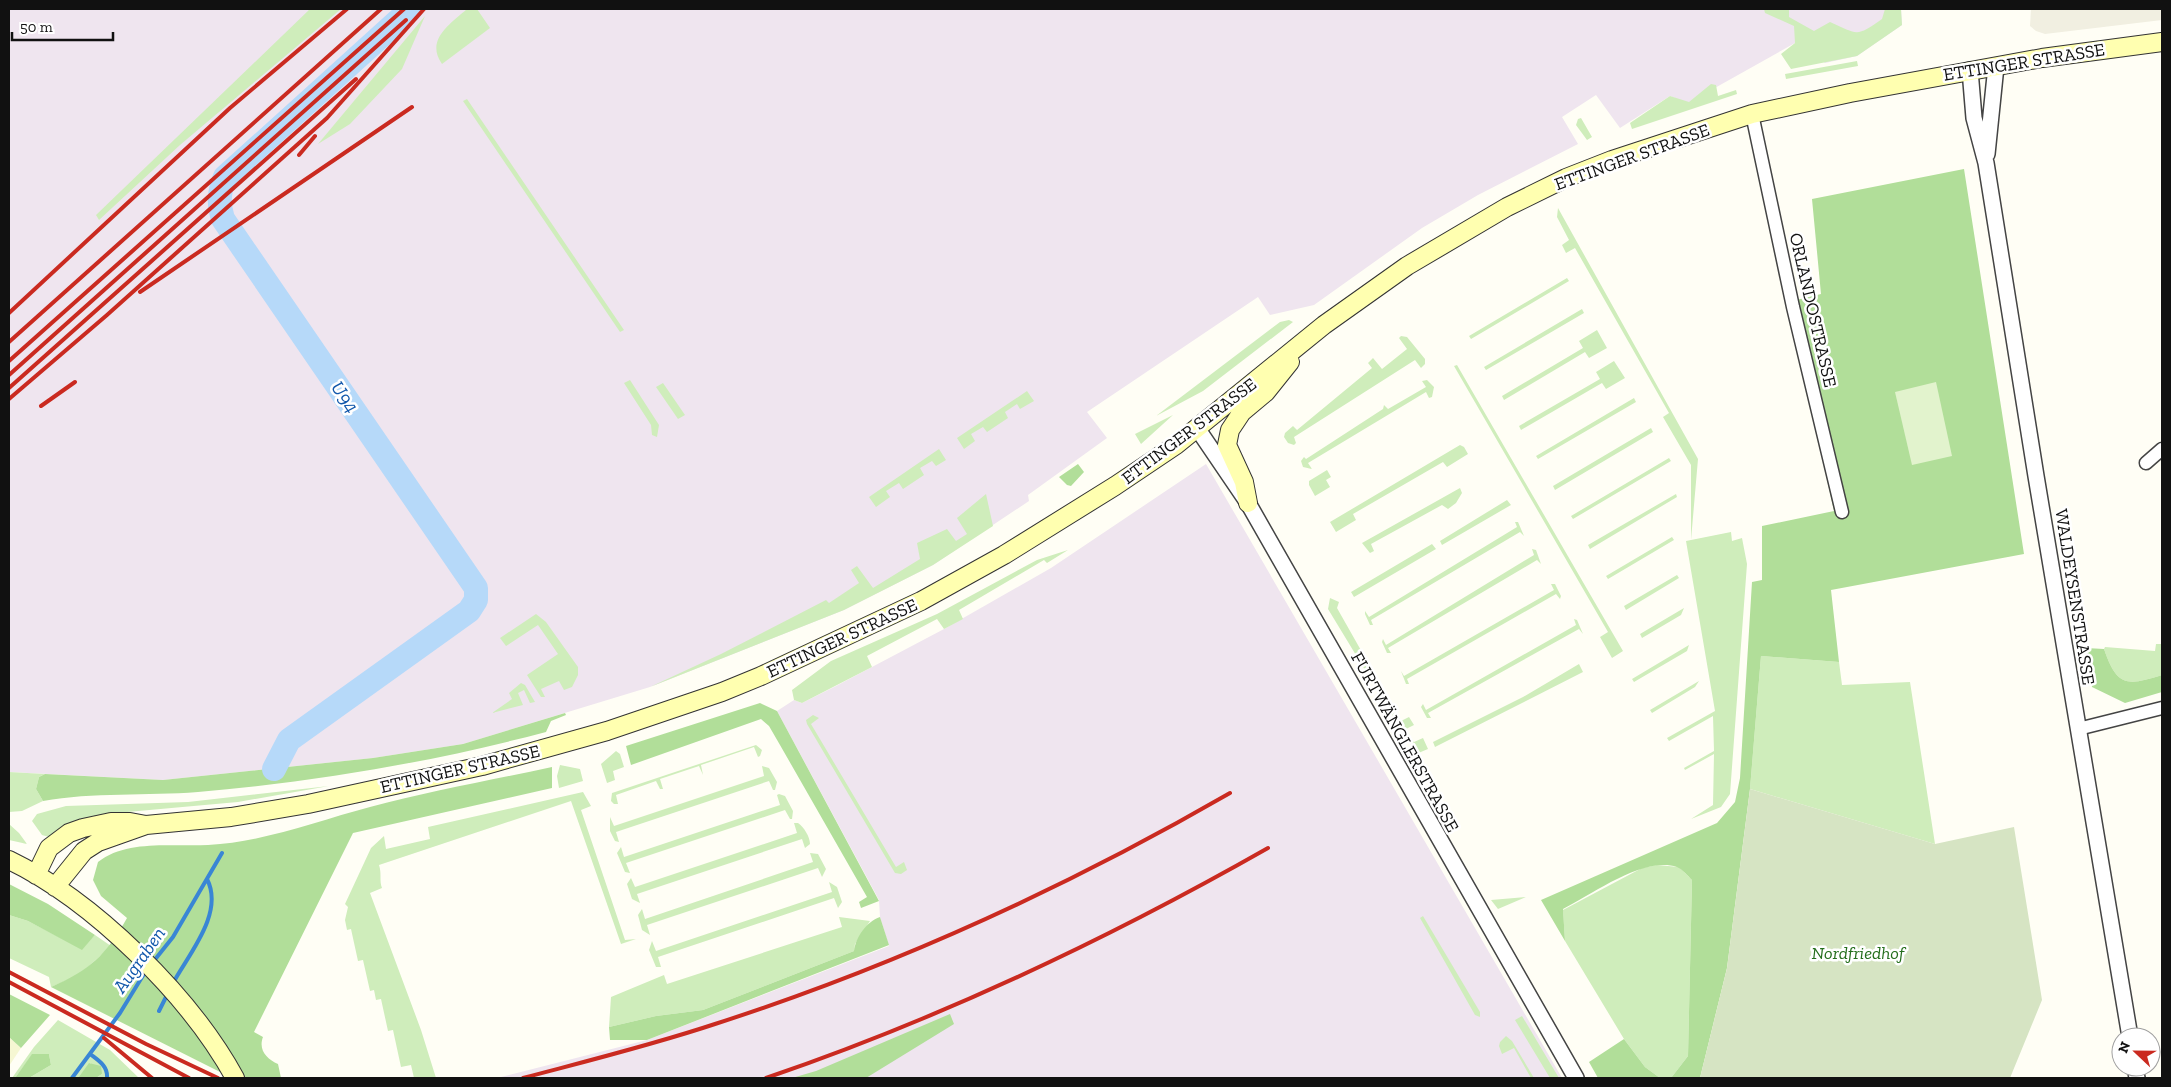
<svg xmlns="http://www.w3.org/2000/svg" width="2171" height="1087" font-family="'Zilla Slab',serif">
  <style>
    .industrial { fill: #efe5ef }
    .farmland { fill: #f6f7d2 }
    .green { fill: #cfedbb }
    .forest { fill: #b1de99 }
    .cemetery { fill: #d6e4c3 }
    .pitch { fill: #e2f3cd }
    .plaza { fill: #f1efe1 }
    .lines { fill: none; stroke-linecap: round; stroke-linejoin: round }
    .stream { stroke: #3986d5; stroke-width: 4 }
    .river { stroke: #b6d9f9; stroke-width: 24 }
    .minor-casing { stroke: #444; stroke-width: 15 }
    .tertiary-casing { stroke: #444; stroke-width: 18 }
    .secondary-casing { stroke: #333; stroke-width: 20 }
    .minor { stroke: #fff; stroke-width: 12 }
    .tertiary { stroke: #fff; stroke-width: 15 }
    .secondary { stroke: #ffffb0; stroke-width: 18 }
    .rail { stroke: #ca2a20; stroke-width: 4 }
    .labels { text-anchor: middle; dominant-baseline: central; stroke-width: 5; stroke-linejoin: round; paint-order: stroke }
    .street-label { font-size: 18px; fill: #111; stroke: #fff }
    .park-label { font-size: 18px; font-style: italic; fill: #246e1c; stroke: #fff }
    .water-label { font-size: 19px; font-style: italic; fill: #1157ab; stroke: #fff }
  </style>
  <rect width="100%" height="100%" fill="#fffef5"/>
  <!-- industrial -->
  <path class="industrial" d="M 9,9 L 1901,9 L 1902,25 L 1857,56 L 1825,63 L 1795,43 L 1688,103 L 1670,96 L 1620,128 L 1596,95 L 1562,117 L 1578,144 L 1478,195 L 1422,228 L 1314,305 L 1270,315 L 1258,297 L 1087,412 L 1107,438 L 1028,495 L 1029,501 L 933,565 L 844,610 L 650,687 L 463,744 L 373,758 L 163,780 L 9,772 Z
    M 1206,464 L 1562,1078 L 497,1078 L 647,1040 L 889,946 L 880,917 L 879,900 L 777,711 L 794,700 L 802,703 L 836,686 L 944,629 L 1051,568 Z"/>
  <!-- farmland -->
  <path class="farmland" d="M 9,1037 L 21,1048 L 9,1066 Z"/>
  <!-- green -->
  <path class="green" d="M 310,9 L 341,9 L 180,145 L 99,220 L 96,215 Z
    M 467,9 L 477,9 L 490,28 L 442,64 C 425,40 450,24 467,9 Z
    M 1764,9 L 1789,9 L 1789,17 L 1814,31 L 1830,22 C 1859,35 1856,37 1882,19 L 1885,9 L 1901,9 L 1902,25 L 1857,56 L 1791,69 L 1781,54 L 1795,43 L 1794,26 L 1765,13 Z
    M 425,16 L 402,69 L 350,124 L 318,144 Z
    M 1857,61 L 1858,66 L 1786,79 L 1785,74 Z
    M 1711,84 L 1716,85 L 1718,96 L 1736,90 L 1737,94 L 1632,129 L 1630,123 L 1670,96 L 1689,102 Z
    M 467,99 L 624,330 L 620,332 L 463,101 Z
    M 1581,118 L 1592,137 L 1587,140 L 1576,125 L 1578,119 Z
    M 1558,208 L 1698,459 L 1691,540 L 1731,532 L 1732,541 L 1742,538 L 1747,564 L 1730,794 L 1721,807 L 1691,819 L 1713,805 L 1714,754 L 1685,770 L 1684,768 L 1714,751 L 1713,716 L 1669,741 L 1667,738 L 1715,711 L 1686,541 L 1691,540 L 1691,465 L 1663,417 L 1669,413 L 1575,248 L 1566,253 L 1562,245 L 1569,240 L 1557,217 Z
    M 1567,278 L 1569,281 L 1471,339 L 1469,336 Z
    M 1582,309 L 1584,313 L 1486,370 L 1484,367 Z
    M 1289,320 L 1293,322 L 1203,391 L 1156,416 L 1280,322 Z
    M 1597,330 L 1607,348 L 1589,358 L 1585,352 L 1504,400 L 1502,396 L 1583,348 L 1579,341 Z
    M 1401,336 L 1407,337 L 1425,359 L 1425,364 L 1421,368 L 1415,360 L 1294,437 L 1296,443 L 1294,445 L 1288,443 L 1284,437 L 1285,433 L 1293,426 L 1297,430 L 1372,368 L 1368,363 L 1373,358 L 1382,369 L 1407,349 L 1399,338 Z
    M 1614,361 L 1625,378 L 1606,389 L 1602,383 L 1521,430 L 1519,426 L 1600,379 L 1596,372 Z
    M 1457,365 L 1623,651 L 1612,658 L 1600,637 L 1608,632 L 1454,366 Z
    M 630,380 L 659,425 L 657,437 L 652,435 L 651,425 L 624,383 Z
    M 1427,380 L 1434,387 L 1432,397 L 1429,398 L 1426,392 L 1308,463 L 1312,469 L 1303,467 L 1301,461 L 1304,457 L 1306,459 L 1383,409 L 1384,405 L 1388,409 L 1426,387 L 1422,381 Z
    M 663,383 L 685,415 L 678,419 L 656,387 Z
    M 1027,391 L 1034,401 L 1020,409 L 1017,404 L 1005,412 L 1008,418 L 987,432 L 983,427 L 971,434 L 975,441 L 964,449 L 957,438 Z
    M 1634,398 L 1636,402 L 1538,459 L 1536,456 Z
    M 1173,415 L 1141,444 L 1135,434 Z
    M 1651,428 L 1653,432 L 1555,490 L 1553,486 Z
    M 1460,445 L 1464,447 L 1468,454 L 1447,467 L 1443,462 L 1353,514 L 1356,520 L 1336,532 L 1330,522 Z
    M 939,449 L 946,460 L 936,466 L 932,461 L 920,468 L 924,475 L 903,489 L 899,483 L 886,491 L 890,497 L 876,507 L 869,497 Z
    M 1669,458 L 1671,461 L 1573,519 L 1571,516 Z
    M 1327,470 L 1331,477 L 1326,480 L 1330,487 L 1315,496 L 1309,485 L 1309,481 Z
    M 1460,488 L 1462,493 L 1456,503 L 1448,509 L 1442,505 L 1371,544 L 1374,551 L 1370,553 L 1362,543 Z
    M 986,494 L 993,526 L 933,565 L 844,610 L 650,687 L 721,654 L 826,600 L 829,603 L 859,583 L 851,570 L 857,566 L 873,588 L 920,559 L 917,543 L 947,529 L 956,541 L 967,534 L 957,518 Z
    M 1676,494 L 1677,497 L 1590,549 L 1588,545 Z
    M 1507,500 L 1511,505 L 1442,545 L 1440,541 Z
    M 1515,522 L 1518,522 L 1524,536 L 1520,532 L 1371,620 L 1373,625 L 1370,625 L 1365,614 L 1365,611 L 1369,617 L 1517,527 Z
    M 1672,537 L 1674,540 L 1608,579 L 1606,576 Z
    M 1432,544 L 1436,549 L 1354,597 L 1351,592 Z
    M 1532,549 L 1536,550 L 1541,564 L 1537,560 L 1388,648 L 1391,653 L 1387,653 L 1382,642 L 1383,639 L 1386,645 L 1534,555 Z
    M 1068,550 L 1047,563 L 1044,560 L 959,610 L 963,619 L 944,629 L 937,619 L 867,656 L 872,667 L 802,703 L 794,700 L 792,690 L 831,661 L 937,614 L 1037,560 Z
    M 1677,575 L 1679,578 L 1626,610 L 1624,606 Z
    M 1551,584 L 1555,584 L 1561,596 L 1560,599 L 1556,594 L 1407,679 L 1409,684 L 1406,684 L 1401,671 L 1404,676 L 1554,590 Z
    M 1330,598 L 1339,602 L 1337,608 L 1401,721 L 1409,717 L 1414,725 L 1406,729 L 1414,742 L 1423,738 L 1428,749 L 1416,754 L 1328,609 Z
    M 1684,608 L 1681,615 L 1642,638 L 1640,634 Z
    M 536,614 L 546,622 L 578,667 L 578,675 L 572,687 L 564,690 L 559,681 L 541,689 L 545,697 L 541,697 L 527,675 L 558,654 L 538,625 L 506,646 L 500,638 Z
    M 1574,619 L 1577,620 L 1583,634 L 1579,629 L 1428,713 L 1431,718 L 1427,718 L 1421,707 L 1423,704 L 1426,710 L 1576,625 Z
    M 2156,644 L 2162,644 L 2162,675 C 2127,686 2117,687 2104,649 L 2105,647 L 2155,651 Z
    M 1689,645 L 1687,651 L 1634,682 L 1632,679 Z
    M 1761,656 L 1839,662 L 1842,685 L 1910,682 L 1935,844 L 1750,789 Z
    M 1579,664 L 1583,672 L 1435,747 L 1433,742 L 1523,697 Z
    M 1699,681 L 1695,687 L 1652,713 L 1650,710 Z
    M 521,683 L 525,685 L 535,702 L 530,703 L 524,690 L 518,693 L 523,705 L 492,713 L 512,699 L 509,693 Z
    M 813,715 L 819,718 L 811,724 L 896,867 L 904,862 L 907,870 L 901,874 L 895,873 L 807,724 L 806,720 Z
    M 756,745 L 762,750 L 760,756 L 758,757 L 754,747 L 701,765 L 703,775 L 699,766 L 660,779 L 663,789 L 660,789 L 656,781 L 616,795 L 618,804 L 614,804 L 611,801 L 612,793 Z
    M 616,751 L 620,754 L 624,767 L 613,771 L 615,780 L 607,783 L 601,764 Z
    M 560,765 L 580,769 L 583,781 L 559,788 L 557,776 Z
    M 762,766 L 769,768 L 777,782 L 775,790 L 773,790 L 769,781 L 616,832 L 619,842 L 615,841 L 610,831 L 610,817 L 614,826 L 764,776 Z
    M 9,772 L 45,774 L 39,777 L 36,789 L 43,801 L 22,811 L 9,812 Z
    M 329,786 L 238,802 L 105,814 L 75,823 L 49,837 L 42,835 L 32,821 L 37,814 L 66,806 L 188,802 Z
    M 583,792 L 591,806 L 581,810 L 625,940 L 636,939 L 621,944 L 571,801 L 379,865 C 382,874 379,880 382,888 L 370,893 L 421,1030 L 436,1078 L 414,1078 L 411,1065 L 401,1067 L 393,1030 L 388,1031 L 381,999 L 376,1000 L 374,990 L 370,991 L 363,960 L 358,961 L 351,929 L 347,930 L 345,920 L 348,907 L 345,904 L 371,848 L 384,836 L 386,849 L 430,839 L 428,827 Z
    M 779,794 L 785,796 L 793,811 L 792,819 L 790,819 L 785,810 L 626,863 L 630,873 L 625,872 L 617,853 L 621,847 L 624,857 L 780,805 L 777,795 Z
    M 794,823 L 798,823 C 804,827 810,837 810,844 L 805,848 L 802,839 L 637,894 L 640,903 L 632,899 L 627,884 L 631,878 L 635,887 L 797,833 Z
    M 9,824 L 19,833 L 27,844 L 9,840 Z
    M 810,853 L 818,854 L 826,869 L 822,877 L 818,868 L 647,925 L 650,935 L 642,930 L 638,915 L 642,909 L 645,919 L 813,862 Z
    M 1657,865 L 1679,867 L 1692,880 L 1688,1056 L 1671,1078 L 1660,1078 L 1645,1067 L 1624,1039 L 1565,941 L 1563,910 L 1642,868 Z
    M 829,882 L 837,887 L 842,902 L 838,908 L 834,898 L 658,957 L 661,967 L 656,967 L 649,950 L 652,941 L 656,951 L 832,892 Z
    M 1526,897 L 1498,909 L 1491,900 Z
    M 9,915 L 28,921 L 82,949 L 95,935 L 111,946 L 79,975 L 51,987 L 49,977 L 9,958 Z
    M 1423,916 L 1480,1012 L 1480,1017 L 1475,1015 L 1420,918 Z
    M 839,917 L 870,921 L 855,944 L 854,951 L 703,1010 L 656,1016 L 609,1027 L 611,997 L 664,975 L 667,984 L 842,927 Z
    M 1522,1016 L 1559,1078 L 1550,1078 L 1515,1020 Z
    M 58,1020 L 110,1050 L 139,1078 L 96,1078 L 102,1074 L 90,1063 L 78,1078 L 29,1078 L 51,1065 L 49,1054 L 32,1055 L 15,1078 L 12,1078 L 34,1047 Z
    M 1506,1036 L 1512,1041 L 1534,1078 L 1531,1078 L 1514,1048 L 1502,1054 L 1499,1046 L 1500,1042 Z"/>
  <!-- forest -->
  <path class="forest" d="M 1964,169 L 2024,554 L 1831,590 L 1839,662 L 1761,656 L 1750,789 L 1727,968 L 1700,1078 L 1671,1078 L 1688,1056 L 1692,880 C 1688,876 1682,869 1677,867 C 1643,856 1593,894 1563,909 L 1565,941 L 1541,900 L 1717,823 L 1735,802 L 1740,778 L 1752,582 L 1762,580 L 1762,526 L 1834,511 L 1788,302 L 1821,294 L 1812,199 Z
    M 1078,464 L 1084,472 L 1071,486 L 1067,485 L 1059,477 Z
    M 2086,648 L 2104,649 C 2117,687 2127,686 2162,675 L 2162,692 L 2125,703 L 2092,687 Z
    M 760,703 L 777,711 L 879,901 L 861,908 L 859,902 L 867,897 L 780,745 L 769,726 L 761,719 L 631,765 L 626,746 Z
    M 565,713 L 566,715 L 551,721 L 546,732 C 432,762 316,782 198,792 C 147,796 93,792 43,801 L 36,789 L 39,777 L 45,774 L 163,780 L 373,758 L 463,744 Z
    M 552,767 L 552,788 L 353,833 L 254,1032 L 263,1037 C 258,1050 267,1059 278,1064 L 281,1078 L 232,1078 L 51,987 C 90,970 106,955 127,918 L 101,896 L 93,880 L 98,862 C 127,839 173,847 208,845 C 264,842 317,821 370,807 C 430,791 492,780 552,767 Z
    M 9,884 L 48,904 L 95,935 L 82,950 L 28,921 L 9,915 Z
    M 880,917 L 889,945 L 647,1040 L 610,1040 L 609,1027 L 656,1016 L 703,1010 L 854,951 C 856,937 866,922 880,917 Z
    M 9,994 L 50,1015 L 21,1048 L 9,1037 Z
    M 950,1014 L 954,1024 L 866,1078 L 792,1078 L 816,1071 Z
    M 1624,1039 L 1645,1067 L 1660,1078 L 1598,1078 L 1589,1062 Z
    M 32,1054 L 49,1054 L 51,1065 L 29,1078 L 15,1078 Z
    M 89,1063 L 101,1066 L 102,1074 L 96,1078 L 78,1078 Z"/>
  <!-- cemetery -->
  <path class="cemetery" d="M 1750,789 L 1935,844 L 2014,827 L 2042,1000 L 2010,1078 L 1700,1078 L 1727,968 Z"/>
  <!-- pitch -->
  <path class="pitch" d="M 1936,382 L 1952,456 L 1912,465 L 1895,392 Z"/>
  <!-- plaza -->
  <path class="plaza" d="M 2031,9 L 2162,9 L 2162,20 L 2045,34 L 2036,31 L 2030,26 Z"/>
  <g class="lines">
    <!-- stream -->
    <path class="stream" d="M 274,769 L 279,755
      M 153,962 L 173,937 L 222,853
      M 172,985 C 187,956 225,914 207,879
      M 159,1011 L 168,993
      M 90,1054 C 99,1061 108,1066 107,1078
      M 72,1078 L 120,1013 L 147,969"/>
    <!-- river -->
    <path class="river" d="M 274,769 L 289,740 L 469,611 L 476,600 L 476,588 L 223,219 C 218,203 219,192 225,177 L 411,9"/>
    <defs>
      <path id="minor" d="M 1752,114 L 1793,307 L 1842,512
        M 2146,463 L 2162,449
        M 2078,729 L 2162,708"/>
      <path id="tertiary" d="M 1970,70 L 1974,118 L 1986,163 L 2036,476 L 2130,1037
        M 1987,154 L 1996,66
        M 1197,428 L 1248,503 L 1576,1078
        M 2135,1067 L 2137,1078"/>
      <path id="secondary" d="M 1248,503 L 1244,482 L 1227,445 L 1230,430 L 1242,412 L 1266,392 L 1290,362
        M 9,860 C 94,901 190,996 235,1078
        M 36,875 L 49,848 L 69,833 L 83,828 L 111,822 L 130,822 L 146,825 L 231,817 L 308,804 L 482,766 L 607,731 L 722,692 L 761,676 L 921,601 L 1004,555 L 1115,486 L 1176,445 L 1324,325 L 1407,266 L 1507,207 L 1566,178 L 1612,160 L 1752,114 L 1850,93 L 2042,58 L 2162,42
        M 55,887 L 84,851 L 98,842 L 146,825"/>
    </defs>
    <!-- minor casing -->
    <use href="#minor" class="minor-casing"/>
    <!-- tertiary casing -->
    <use href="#tertiary" class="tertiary-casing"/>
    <!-- secondary casing -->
    <use href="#secondary" class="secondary-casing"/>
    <!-- minor -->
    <use href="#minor" class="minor"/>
    <!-- tertiary -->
    <use href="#tertiary" class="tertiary"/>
    <!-- secondary -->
    <use href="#secondary" class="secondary"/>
    <!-- rail -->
    <path class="rail" d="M 299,155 L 315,136
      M 140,292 L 412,107
      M 9,313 L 230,108 L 347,9
      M 9,342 L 381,9
      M 9,361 L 404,9
      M 9,375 L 406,20
      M 9,388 L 356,79
      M 9,399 L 107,315 L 327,118 L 424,9
      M 41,406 L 75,382
      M 9,972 L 146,1044 L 218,1078
      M 9,982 L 189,1078
      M 104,1038 L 152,1078
      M 523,1078 C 587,1061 652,1045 715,1024 C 895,966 1067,887 1230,793
      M 766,1078 C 942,1018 1106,940 1268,848"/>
  </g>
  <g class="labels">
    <!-- street labels -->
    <g class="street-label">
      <text transform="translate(2024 62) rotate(-9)">ETTINGER STRASSE</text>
      <text transform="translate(1632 157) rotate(-20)">ETTINGER STRASSE</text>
      <text transform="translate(1813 310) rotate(77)">ORLANDOSTRASSE</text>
      <text transform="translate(1189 431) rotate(-37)">ETTINGER STRASSE</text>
      <text transform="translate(2075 597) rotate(81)">WALDEYSENSTRASSE</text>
      <text transform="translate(842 638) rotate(-25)">ETTINGER STRASSE</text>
      <text transform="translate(1405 742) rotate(61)">FURTWÄNGLERSTRASSE</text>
      <text transform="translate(460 769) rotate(-13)">ETTINGER STRASSE</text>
    </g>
    <!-- park labels -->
    <g class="park-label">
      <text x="1858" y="953">Nordfriedhof</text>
    </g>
    <!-- water labels -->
    <g class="water-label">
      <text transform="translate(345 397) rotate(56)">U94</text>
      <text transform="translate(139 960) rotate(-55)">Augraben</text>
    </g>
  </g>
  <!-- border -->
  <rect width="2171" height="1087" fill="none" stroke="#111111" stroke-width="20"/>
  <!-- north arrow -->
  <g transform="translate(2136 1052) rotate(292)"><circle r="24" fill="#ffffff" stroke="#a0a0a0"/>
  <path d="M0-4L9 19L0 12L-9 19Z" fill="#ca2a20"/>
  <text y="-8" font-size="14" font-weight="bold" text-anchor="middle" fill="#111111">N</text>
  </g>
  <!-- scale -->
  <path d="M12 32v8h101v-8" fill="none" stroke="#111111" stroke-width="2.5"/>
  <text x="20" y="32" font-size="15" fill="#111111" stroke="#ffffff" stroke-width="4" paint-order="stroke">50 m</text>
</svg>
